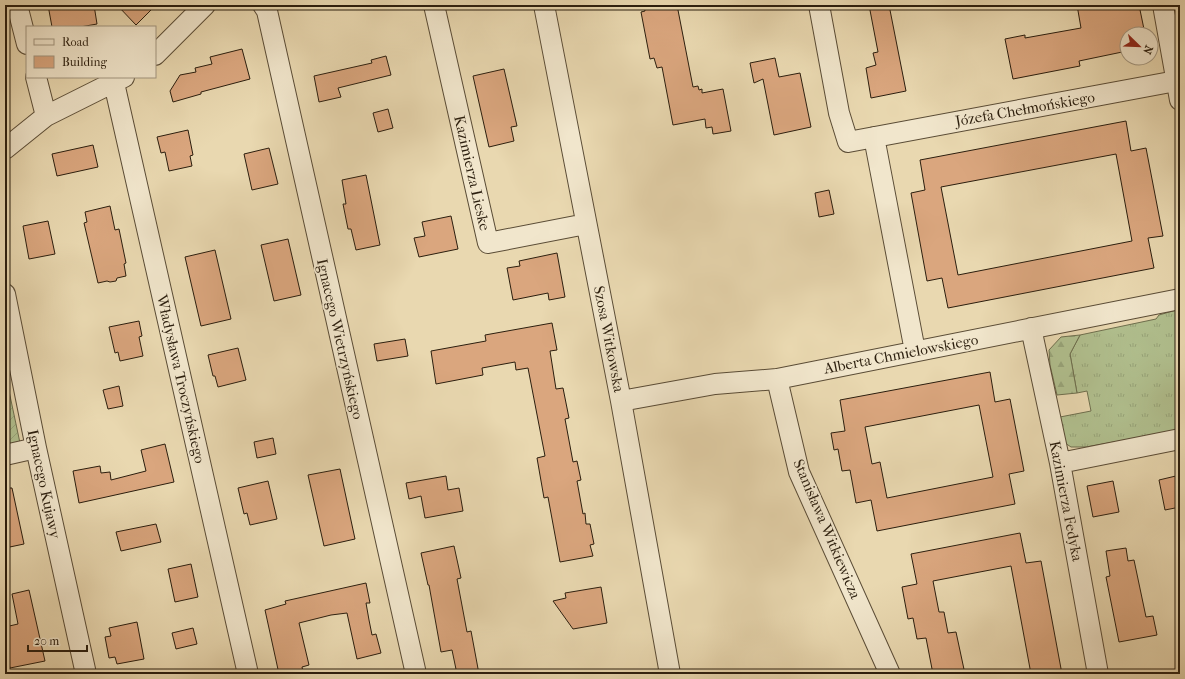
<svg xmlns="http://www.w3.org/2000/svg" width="1185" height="679" font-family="'IM FELL French Canon',serif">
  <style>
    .grass { fill: url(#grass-tufts); stroke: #6e6f4e }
    .forest { fill: url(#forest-firs); stroke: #6e6f4e }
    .garden { fill: url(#garden-furrows); stroke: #6e6f4e }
    .building { fill: #daa67e; stroke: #2b1e0e; fill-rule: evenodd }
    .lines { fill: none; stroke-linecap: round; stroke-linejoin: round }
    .minor-casing { stroke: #5a4c36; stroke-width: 22 }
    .minor { stroke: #f1e6cc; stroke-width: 20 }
    .labels { text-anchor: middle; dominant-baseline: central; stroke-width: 3.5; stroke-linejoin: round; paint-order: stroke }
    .street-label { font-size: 15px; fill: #2b1e0e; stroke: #f1e6cc }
  </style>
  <defs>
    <pattern id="grass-tufts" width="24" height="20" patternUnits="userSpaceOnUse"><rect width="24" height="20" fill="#b1c08f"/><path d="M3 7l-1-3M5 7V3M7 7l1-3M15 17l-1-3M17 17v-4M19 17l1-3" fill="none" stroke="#98a57a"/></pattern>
    <pattern id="forest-firs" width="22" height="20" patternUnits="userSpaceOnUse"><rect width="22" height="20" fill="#b1c08f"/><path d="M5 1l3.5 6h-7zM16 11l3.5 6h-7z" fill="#98a57a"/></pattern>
    <pattern id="garden-furrows" width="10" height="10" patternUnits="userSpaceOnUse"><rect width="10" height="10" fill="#b1c08f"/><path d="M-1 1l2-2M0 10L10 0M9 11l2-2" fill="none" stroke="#98a57a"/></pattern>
  </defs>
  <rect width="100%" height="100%" fill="#e9d8b0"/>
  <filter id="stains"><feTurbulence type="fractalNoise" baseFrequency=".005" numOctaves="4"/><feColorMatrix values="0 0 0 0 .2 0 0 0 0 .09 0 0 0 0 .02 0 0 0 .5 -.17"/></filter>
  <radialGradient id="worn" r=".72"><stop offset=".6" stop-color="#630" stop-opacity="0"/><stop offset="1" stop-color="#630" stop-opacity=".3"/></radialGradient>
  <!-- grass -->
  <path class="grass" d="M 1180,309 L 1180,430 L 1086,447 L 1071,447 L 1062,441 L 1060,417 L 1091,411 L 1087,391 L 1077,393 L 1070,354 L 1080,335 L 1156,319 L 1159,315 Z"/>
  <!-- forest -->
  <path class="forest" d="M 1080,335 L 1070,354 L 1077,393 L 1057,395 L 1050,365 L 1049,350 L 1061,337 Z"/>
  <!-- garden -->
  <path class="garden" d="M 5,372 L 20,443 L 5,446 Z"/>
  <!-- building -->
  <path class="building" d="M 48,5 L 94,5 L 97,24 L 80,27 L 52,27 Z
    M 117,5 L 156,5 L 136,25 Z
    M 644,5 L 677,5 L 693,87 L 698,86 L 699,90 L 702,89 L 702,93 L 723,89 L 731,131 L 713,134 L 712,127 L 706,128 L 705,119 L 673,125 L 662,67 L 657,68 L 654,58 L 650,59 L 641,12 L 645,11 Z
    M 869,5 L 889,5 L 906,91 L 871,98 L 866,68 L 876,65 L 873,53 L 878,52 Z
    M 1077,5 L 1139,5 L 1145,34 L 1127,34 L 1127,51 L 1079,61 L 1080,66 L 1013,79 L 1005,39 L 1025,35 L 1025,38 L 1081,28 Z
    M 242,49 L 250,79 L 201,92 L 201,94 L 173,102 L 170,91 L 180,75 L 196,72 L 195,68 L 212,64 L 210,57 Z
    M 386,56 L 391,75 L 338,88 L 341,97 L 319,102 L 314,76 L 372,63 L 371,60 Z
    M 775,58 L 779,77 L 800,73 L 811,127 L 774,135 L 763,79 L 754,83 L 750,63 Z
    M 504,69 L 517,126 L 511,127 L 514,141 L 489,147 L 473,76 Z
    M 388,109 L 393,128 L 378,132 L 373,113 Z
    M 1126,121 L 1131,151 L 1146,148 L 1163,236 L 1148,238 L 1154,268 L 948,308 L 942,278 L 927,281 L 911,193 L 925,190 L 920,160 ZM 1116,154 L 1132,241 L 958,275 L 941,187 Z
    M 188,130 L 193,155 L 190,156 L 192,166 L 169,171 L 165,152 L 161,153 L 157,137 Z
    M 93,145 L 98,167 L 57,176 L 52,154 Z
    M 269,148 L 278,184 L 252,190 L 244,154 Z
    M 366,175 L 380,245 L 356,250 L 351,229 L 348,229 L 343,204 L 346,204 L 342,180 Z
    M 829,190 L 834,214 L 819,217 L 815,193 Z
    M 110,206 L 115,230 L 119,229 L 126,263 L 124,264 L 126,276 L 117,278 L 116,281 L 110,282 L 107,281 L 98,283 L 84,223 L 87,222 L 85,212 Z
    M 451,216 L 458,249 L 419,257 L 414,238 L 425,236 L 422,222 Z
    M 48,221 L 55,254 L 29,259 L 23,226 Z
    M 288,239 L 301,295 L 274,301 L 261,245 Z
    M 215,250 L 231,319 L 201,326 L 185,257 Z
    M 557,253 L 565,297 L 549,300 L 548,293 L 513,300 L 507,268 L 520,266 L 519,261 Z
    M 139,321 L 142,336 L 139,337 L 143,356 L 120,361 L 118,352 L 115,353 L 109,327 Z
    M 552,323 L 557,350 L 550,351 L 556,389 L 563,388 L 569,418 L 565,419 L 573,462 L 577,461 L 581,480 L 577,481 L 583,514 L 585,513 L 586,524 L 590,524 L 594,544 L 590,545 L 593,556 L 560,562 L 548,497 L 544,498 L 537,458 L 545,456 L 528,368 L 516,370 L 515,362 L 482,368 L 483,375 L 436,384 L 431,351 L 486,341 L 485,335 Z
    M 405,339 L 408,356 L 377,361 L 374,344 Z
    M 238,348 L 246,380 L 218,387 L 215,376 L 213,376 L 208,355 Z
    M 990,372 L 995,402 L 1010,399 L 1024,471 L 1009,474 L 1015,504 L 877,531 L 871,500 L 856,503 L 850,470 L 842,471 L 838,449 L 834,450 L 831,433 L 845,431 L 840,400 ZM 979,405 L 993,477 L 887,498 L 880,462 L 872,464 L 865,427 Z
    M 119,386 L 123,406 L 108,409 L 103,390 Z
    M 273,438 L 276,454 L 257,458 L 254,442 Z
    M 165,444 L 174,482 L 79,503 L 73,471 L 100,466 L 101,473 L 110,472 L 111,480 L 146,471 L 141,450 Z
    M 340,469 L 355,539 L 324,546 L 308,475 Z
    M 1180,475 L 1180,507 L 1165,510 L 1159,480 Z
    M 446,476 L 448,490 L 459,488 L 463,511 L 425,518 L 421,496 L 409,499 L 406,483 Z
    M 268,481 L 277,519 L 250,525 L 247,513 L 244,514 L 238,488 Z
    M 1113,481 L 1119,512 L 1093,517 L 1087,486 Z
    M 5,488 L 12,488 L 24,544 L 5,548 Z
    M 156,524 L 161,542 L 121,551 L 116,532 Z
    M 1020,533 L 1026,563 L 1041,561 L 1062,674 L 1031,674 L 1011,566 L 933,581 L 939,612 L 944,612 L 948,633 L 956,632 L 965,674 L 933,674 L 926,638 L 917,639 L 913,618 L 908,619 L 902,587 L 917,584 L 911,554 Z
    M 454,546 L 461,578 L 457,579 L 467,632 L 471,631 L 479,674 L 457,674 L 452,650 L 441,652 L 429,585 L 428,585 L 421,553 Z
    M 1126,548 L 1128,561 L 1134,560 L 1146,617 L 1153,616 L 1157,635 L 1119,642 L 1106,577 L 1110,576 L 1106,551 Z
    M 191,564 L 198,597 L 175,602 L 168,569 Z
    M 366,583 L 370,603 L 366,603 L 369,620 L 372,635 L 376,634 L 381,653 L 357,659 L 347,613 L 331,615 L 299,623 L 309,665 L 302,667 L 303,672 L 279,674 L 265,610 L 286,604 L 285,601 Z
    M 601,587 L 607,623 L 573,629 L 553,601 L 566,598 L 565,593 Z
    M 29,590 L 45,661 L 10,668 L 5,647 L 5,627 L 18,624 L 12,594 Z
    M 137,622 L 144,659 L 117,664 L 115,657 L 109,658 L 105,637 L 111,636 L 109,628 Z
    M 193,628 L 197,644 L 176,649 L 172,633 Z"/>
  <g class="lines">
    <defs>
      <path id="minor" d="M 17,5 L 27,44
        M 263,5 L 267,11 L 416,674
        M 434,5 L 488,243 L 586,224
        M 544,5 L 621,401 L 670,674
        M 819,5 L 839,113 L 848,142 L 1176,81
        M 1163,5 L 1180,100
        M 155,55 L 205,5
        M 36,77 L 46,116
        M 114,83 L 248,674
        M 874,137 L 915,351
        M 5,149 L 46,116 L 124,77
        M 5,294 L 36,448 L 86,674
        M 1031,328 L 1060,463 L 1098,674
        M 777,379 L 799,472 L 890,674
        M 621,401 L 715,384 L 777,379 L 1180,299
        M 5,455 L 36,448
        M 1060,463 L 1180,439"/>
    </defs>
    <!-- minor casing -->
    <use href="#minor" class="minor-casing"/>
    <!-- minor -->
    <use href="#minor" class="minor"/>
  </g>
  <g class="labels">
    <!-- street labels -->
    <g class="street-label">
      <text transform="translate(1025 109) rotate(-10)">Józefa Chełmońskiego</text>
      <text transform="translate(472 173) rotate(77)">Kazimierza Lieske</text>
      <text transform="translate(340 339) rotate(77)">Ignacego Wietrzyńskiego</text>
      <text transform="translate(609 339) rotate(79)">Szosa Witkowska</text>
      <text transform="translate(901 354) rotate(-11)">Alberta Chmielowskiego</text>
      <text transform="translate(181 379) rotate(77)">Władysława Troczyńskiego</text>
      <text transform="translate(44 484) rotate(78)">Ignacego Kujawy</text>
      <text transform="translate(1066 501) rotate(79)">Kazimierza Fedyka</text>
      <text transform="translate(827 529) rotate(67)">Stanisława Witkiewicza</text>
    </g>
  </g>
  <!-- margin -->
  <rect width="1185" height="679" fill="none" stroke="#e9d8b0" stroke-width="20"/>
  <rect x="6" y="6" width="1173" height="667" fill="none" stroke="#2b1e0e" stroke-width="2"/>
  <rect x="10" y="10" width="1165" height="659" fill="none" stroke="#2b1e0e"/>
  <!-- legend -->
  <rect x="26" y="26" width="130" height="52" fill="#f1e6cc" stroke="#a29680"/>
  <rect x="34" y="39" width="20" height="6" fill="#f1e6cc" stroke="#a29680"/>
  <text x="62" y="46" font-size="12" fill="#2b1e0e">Road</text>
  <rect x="34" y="56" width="20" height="12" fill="#daa67e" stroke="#a29680"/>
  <text x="62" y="66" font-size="12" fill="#2b1e0e">Building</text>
  <!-- north arrow -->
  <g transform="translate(1139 46) rotate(113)"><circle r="19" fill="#f1e6cc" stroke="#a29680"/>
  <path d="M0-3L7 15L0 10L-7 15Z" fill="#8f2418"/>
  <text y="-6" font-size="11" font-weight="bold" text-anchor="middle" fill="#2b1e0e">N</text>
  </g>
  <!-- scale -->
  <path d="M28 645v6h59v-6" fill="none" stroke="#2b1e0e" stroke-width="2"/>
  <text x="34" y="645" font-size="12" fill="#2b1e0e" stroke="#f1e6cc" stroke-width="3" paint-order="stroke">20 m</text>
  <rect width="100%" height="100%" filter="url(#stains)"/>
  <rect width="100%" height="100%" fill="url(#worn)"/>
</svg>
